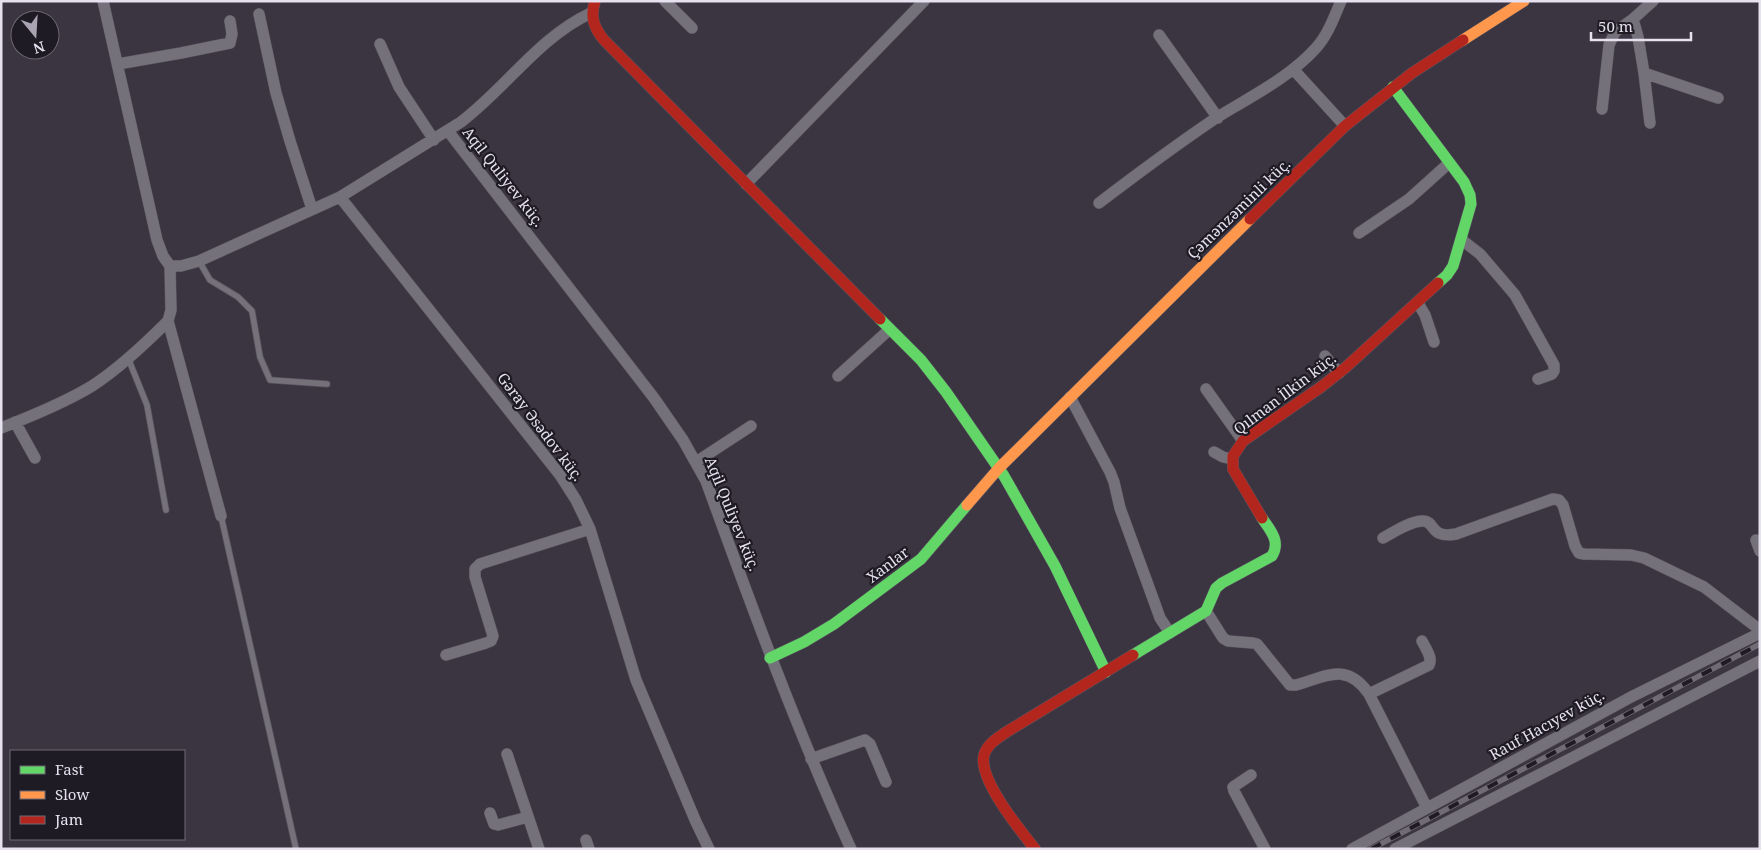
<svg xmlns="http://www.w3.org/2000/svg" width="1761" height="850" font-family="'Noto Serif',serif">
<rect width="100%" height="100%" fill="#3a3541"/>
<g fill="none" stroke-linecap="round" stroke-linejoin="round">
<!-- lane casing -->
<g stroke="#59545f" stroke-width="7">
<path id="lane" d="M 199,261 L 210,280 L 238,297 L 252,311 L 260,357 L 270,380 L 327,384
M 128,358 L 147,405 L 166,510
M 221,516 L 296,849"/>
</g>
<!-- street casing -->
<g stroke="#59545f" stroke-width="12">
<path id="street" d="M 103,1 L 157,240 L 163,256 L 170,266 L 171,310 L 168,321 L 221,516
M 665,1 L 692,28
M 259,14 L 276,93 L 290,141 L 312,209
M 1633,19 L 1638,37 L 1644,73 L 1718,98
M 1159,35 L 1218,118
M 380,44 L 399,87 L 434,140
M 118,64 L 181,53 L 230,43 L 232,34 L 230,21
M 1293,69 L 1345,126
M 1644,73 L 1650,123
M 1602,109 L 1609,45 L 1615,32 L 1633,19 L 1653,1
M 448,131 L 654,398 L 683,440 L 706,481 C 751,605 796,728 851,849
M 746,184 L 924,1
M 340,197 L 560,475 L 576,500 L 590,529 L 636,680 L 696,822 L 709,849
M 1099,203 C 1137,174 1176,145 1216,118 C 1250,97 1289,78 1316,48 C 1328,35 1334,17 1341,1
M 1359,233 L 1409,199 L 1449,163
M 1462,240 L 1480,254 L 1515,295 L 1554,365 L 1554,371 L 1552,374 L 1538,379
M 170,266 L 181,266 L 199,261 L 340,197 L 461,122 C 506,88 539,37 591,13
M 1418,303 L 1425,315 L 1434,342
M 1325,356 L 1339,373
M 838,376 L 890,329
M 1206,389 L 1243,441
M 1070,397 L 1110,472 L 1114,482 L 1120,508 L 1155,604 L 1160,618 L 1170,633
M 15,422 L 35,458
M 1,428 C 32,416 64,403 92,386 C 120,368 145,344 168,321
M 1214,452 L 1223,457 L 1232,459
M 696,462 L 751,426
M 1383,538 C 1394,532 1410,521 1423,521 C 1436,521 1429,539 1456,534 L 1553,499 L 1559,500 L 1563,505 L 1575,546 L 1579,553 L 1584,554 L 1631,555 L 1644,558 L 1704,587 L 1760,630
M 1756,540 L 1760,551
M 1206,611 L 1223,638 L 1228,641 L 1253,643 L 1257,644 L 1290,685 L 1296,685 C 1327,676 1347,662 1369,694 L 1427,808
M 446,655 L 486,643 L 491,641 L 493,636 L 475,577 L 475,569 L 480,564 L 590,529
M 1369,694 L 1429,665 C 1433,658 1426,649 1422,641
M 507,754 L 539,849
M 811,759 L 865,740 L 870,744 L 886,782
M 1251,775 L 1233,787 L 1234,791 L 1265,849
M 490,813 L 494,824 L 498,825 L 528,817
M 586,840 L 589,849
M 1352,849 L 1631,697 L 1760,633
M 1395,849 L 1760,661"/>
</g>
<!-- fast casing -->
<g stroke="#59545f" stroke-width="12">
<path id="fast" d="M 1393,87 L 1464,182 L 1470,195 L 1471,204 L 1453,266 L 1447,275 L 1438,283
M 880,319 L 921,360 L 946,392 L 1004,476 L 1055,566 L 1106,672
M 1133,655 L 1206,611 L 1216,588 L 1222,583 L 1272,556 C 1281,541 1270,530 1262,518
M 770,658 L 804,642 L 834,624 L 921,559 L 967,505"/>
</g>
<!-- slow casing -->
<g stroke="#59545f" stroke-width="12">
<path id="slow" d="M 1463,40 L 1524,1
M 967,505 L 999,468 L 1250,219"/>
</g>
<!-- jam casing -->
<g stroke="#59545f" stroke-width="12">
<path id="jam" d="M 595,1 C 590,17 594,28 604,40 L 880,319
M 1250,219 L 1345,126 L 1412,73 L 1463,40
M 1262,518 L 1233,469 L 1233,456 L 1243,441 L 1321,387 L 1345,368 L 1438,283
M 1035,849 C 1020,830 978,779 984,755 C 987,744 999,737 1008,731 L 1133,655"/>
</g>
<!-- lane -->
<use href="#lane" stroke="#75717b" stroke-width="5.5"/>
<!-- street -->
<use href="#street" stroke="#75717b" stroke-width="11"/>
<!-- fast -->
<use href="#fast" stroke="#63d668" stroke-width="11"/>
<!-- slow -->
<use href="#slow" stroke="#ff974d" stroke-width="11"/>
<!-- jam -->
<use href="#jam" stroke="#b3261e" stroke-width="11"/>
<!-- rail casing -->
<g stroke="#706b74" stroke-width="5.5">
<path id="rail" d="M 1371,849 L 1760,644"/>
</g>
<!-- rail -->
<use href="#rail" stroke="#1e1b24" stroke-width="4" stroke-dasharray="11" stroke-linecap="butt"/>
</g>
<g text-anchor="middle" stroke-width="4.5" stroke-linejoin="round" paint-order="stroke">
<!-- street labels -->
<g font-size="15" fill="#e6e0ef" stroke="#1e1b24">
<text transform="translate(503 177) rotate(52)" y="5">Aqil Quliyev küç.</text>
<text transform="translate(1239 209) rotate(-44)" y="5">Çəmənzəminli küç.</text>
<text transform="translate(1285 394) rotate(-37)" y="5">Qılman İlkin küç.</text>
<text transform="translate(540 427) rotate(53)" y="5">Gəray Əsədov küç.</text>
<text transform="translate(732 514) rotate(68)" y="5">Aqil Quliyev küç.</text>
<text transform="translate(888 565) rotate(-37)" y="5">Xanlar</text>
<text transform="translate(1547 725) rotate(-29)" y="5">Rauf Hacıyev küç.</text>
</g>
</g>
<!-- border -->
<rect width="1761" height="850" fill="none" stroke="#e6e0ef" stroke-width="5"/>
<!-- legend -->
<rect x="10" y="750" width="175" height="90" fill="#1e1b24" stroke="#6e6a75"/>
<rect x="20" y="766" width="25" height="8" fill="#63d668" stroke="#6e6a75"/>
<text x="55" y="775" font-size="15" fill="#e6e0ef">Fast</text>
<rect x="20" y="791" width="25" height="8" fill="#ff974d" stroke="#6e6a75"/>
<text x="55" y="800" font-size="15" fill="#e6e0ef">Slow</text>
<rect x="20" y="816" width="25" height="8" fill="#b3261e" stroke="#6e6a75"/>
<text x="55" y="825" font-size="15" fill="#e6e0ef">Jam</text>
<!-- north arrow -->
<g transform="translate(35 35) rotate(162)"><circle r="24" fill="#1e1b24" stroke="#6e6a75"/>
<path d="M0-4L9 19L0 12L-9 19Z" fill="#aaa4b2"/>
<text y="-8" font-size="14" font-weight="bold" text-anchor="middle" fill="#e6e0ef">N</text>
</g>
<!-- scale -->
<path d="M1591 32v8h100v-8" fill="none" stroke="#e6e0ef" stroke-width="2.5"/>
<text x="1598" y="32" font-size="15" fill="#e6e0ef" stroke="#1e1b24" stroke-width="4" paint-order="stroke">50 m</text>
</svg>
